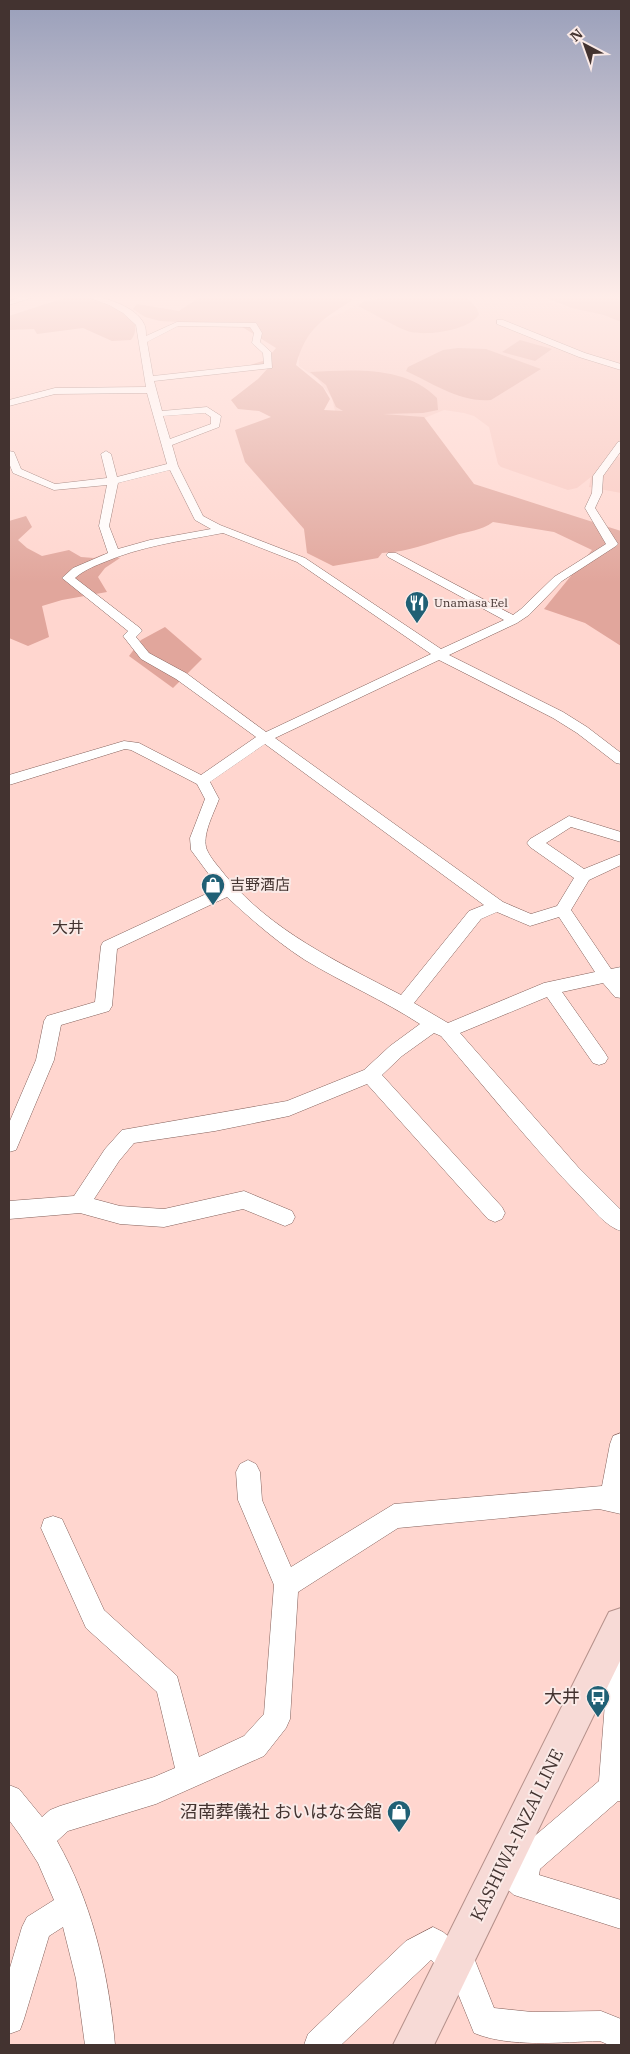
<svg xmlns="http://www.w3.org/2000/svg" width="630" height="2054" font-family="'IBM Plex Serif','Noto Sans JP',serif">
<rect width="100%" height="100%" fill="#ffd6cf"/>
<!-- built -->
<path fill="#f9c8c0" d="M 369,296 L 531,296 L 558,305 L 580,307 L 621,316 L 621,449 L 616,456 L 621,458 L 621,493 L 589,487 L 591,477 L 577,488 L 568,490 L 501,467 L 498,464 L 489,427 L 474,416 L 464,413 L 444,410 L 422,419 L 336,415 L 332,398 L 317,378 L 299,366 L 298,343 L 311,325 L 344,312 Z"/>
<!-- green -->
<path fill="#e1a69c" d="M 201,296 L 345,296 L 353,300 C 322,319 306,329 296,365 L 323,387 L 330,399 L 324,410 L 343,411 L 336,407 L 326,385 L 310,372 C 352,370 405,365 437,398 L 438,410 L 423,413 L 383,414 L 424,417 L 474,484 L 621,531 L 621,646 L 585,623 L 544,609 L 592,550 L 554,532 L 493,522 C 481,531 468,531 453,536 C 428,543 409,552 382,553 L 378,558 L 333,566 L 307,553 L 304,529 L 245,462 L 235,430 L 271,417 L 259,411 L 238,409 L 231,400 L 258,379 L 269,367 L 250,365 L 266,360 L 276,348 L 239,325 L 160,321 L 145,317 L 133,309 L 137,304 L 179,311 Z
M 394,296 L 462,296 C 471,301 476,305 479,314 C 471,330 428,336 411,332 C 396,328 373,313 358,306 L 364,301 Z
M 541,296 L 613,296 L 621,300 L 621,322 L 604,315 L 572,308 Z
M 67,297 C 90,296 109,300 130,309 C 134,319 139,330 131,340 L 112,341 L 83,328 L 37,334 L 34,329 L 9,330 L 9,316 Z
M 520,340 L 552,349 L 535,361 L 502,352 Z
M 458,348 L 486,349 L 541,369 L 491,400 C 461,403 432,383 406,371 L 408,367 L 443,350 Z
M 26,516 L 32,527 L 18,540 L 27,548 L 42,556 L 69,550 L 81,557 L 94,558 L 104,554 L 120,558 L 105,568 L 98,577 L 107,592 L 62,600 L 42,606 L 49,637 L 28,646 L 9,638 L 9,521 Z
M 165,627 L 202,659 L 173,688 L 129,656 L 141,640 Z"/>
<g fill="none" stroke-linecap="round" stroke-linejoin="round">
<!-- minor casing -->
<g stroke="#84615b" stroke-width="1">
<path id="minor" d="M 25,296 L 37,296 L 9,305 L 9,301 Z
M 85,296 C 102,295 137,307 144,324 C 146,327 146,333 146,336 L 177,322 L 256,323 L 262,333 L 260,342 L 271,352 L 272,368 L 154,381 L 162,411 L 207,407 L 221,416 L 219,427 L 172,445 L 178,466 L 203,516 L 220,525 L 305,558 L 441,649 L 504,620 L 388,557 L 386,555 L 388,553 L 396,553 L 513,615 L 521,609 L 554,577 L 606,544 L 585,508 L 592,493 L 593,476 L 618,442 L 621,441 L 621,451 L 603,476 L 602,493 L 595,508 L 618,544 L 616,546 L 562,581 L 529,615 L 517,623 L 449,655 L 563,712 L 587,727 L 621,753 L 621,764 L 616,763 L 577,733 L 553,718 L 439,660 L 275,738 L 503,902 L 531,914 L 557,906 L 574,878 L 530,847 L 527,843 L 530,839 L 569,816 L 621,832 L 621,842 L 571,827 L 546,843 L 584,869 L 621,854 L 621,865 L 589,880 L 571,910 L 611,969 L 621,967 L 621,998 L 615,997 L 603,983 L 562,992 L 605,1053 L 608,1058 L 605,1063 L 599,1065 L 593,1063 L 547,997 L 460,1033 L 578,1167 L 621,1210 L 621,1231 C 605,1226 593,1209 581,1197 C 532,1146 487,1090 441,1036 L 434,1033 L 402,1056 L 382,1075 L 502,1207 L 505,1213 L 502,1219 L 495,1222 L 488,1219 L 367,1084 L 289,1116 L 215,1131 L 134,1143 L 119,1161 L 94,1199 L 120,1206 L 164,1209 L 244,1191 L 292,1211 L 295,1217 L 292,1223 L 285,1226 L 243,1209 L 164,1227 L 120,1224 L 80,1213 L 9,1219 L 9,1201 L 74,1196 L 105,1149 L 122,1130 L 287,1101 L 364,1070 L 390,1046 L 420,1024 C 383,1000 343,983 305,960 C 277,942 252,920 227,897 L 117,949 L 112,1006 L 109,1011 L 61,1025 L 54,1060 L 16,1150 L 9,1152 L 9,1123 L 36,1060 L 44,1021 L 47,1016 L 95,1002 L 101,946 L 103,942 L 219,888 L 191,850 L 190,838 L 205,799 L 197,784 L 131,750 L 125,749 L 9,785 L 9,775 L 124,741 L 139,743 L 201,775 L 256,737 L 176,679 L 141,659 L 123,636 L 128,631 L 62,578 L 73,568 L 108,553 L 99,526 L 107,485 L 54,490 L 13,473 L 9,463 L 9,451 L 14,452 L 21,469 L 55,484 L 107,478 L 101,454 L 106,451 L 111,454 L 117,477 L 167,464 L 147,393 L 55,394 L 9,406 L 9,400 L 55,388 L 146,387 L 136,325 L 123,313 L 109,305 ZM 178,326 L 250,327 L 254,333 L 252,343 L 263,353 L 264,364 L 153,376 L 147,342 ZM 205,413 L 211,417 L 211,424 L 170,439 L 163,416 ZM 170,470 L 195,520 L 211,529 L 150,540 L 118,549 L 109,526 L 118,483 ZM 223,533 L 297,562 L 431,654 L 266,732 L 186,673 L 149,653 L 136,637 L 142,631 L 140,628 L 75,578 C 83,571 92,567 102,563 C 141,546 181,541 223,533 ZM 265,744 L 484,905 L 469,911 L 401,995 C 338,962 271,931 225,875 C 219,867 211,859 207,850 C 201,836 214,813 219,799 L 210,782 ZM 497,912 L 530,926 L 559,917 L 595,972 L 544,983 L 448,1023 L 414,1003 L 481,919 Z
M 497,320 L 503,320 L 585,353 L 621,364 L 621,370 L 579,357 L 497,324 Z
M 621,1433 L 621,1514 L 599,1509 L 398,1528 L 298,1592 L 290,1719 L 286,1728 L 264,1756 L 156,1804 L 68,1831 L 57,1841 C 92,1902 109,1975 115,2045 L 85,2045 L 76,1979 L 63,1927 L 49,1936 L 24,2019 L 20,2030 L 9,2034 L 9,1971 L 22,1927 L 27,1917 L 54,1900 L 38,1863 L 20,1835 L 9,1820 L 9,1785 L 19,1789 L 42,1817 L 50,1810 L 60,1806 L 154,1777 L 175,1768 L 157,1692 L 86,1628 L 41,1528 L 44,1519 L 53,1516 L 62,1519 L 104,1610 L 177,1676 L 199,1757 L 244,1736 L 264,1714 L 274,1585 L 238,1500 L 236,1472 L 240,1464 L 248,1460 L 256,1464 L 260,1472 L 262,1500 L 291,1567 L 394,1504 L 602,1486 L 610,1444 L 613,1436 Z
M 603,1649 L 621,1654 L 621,1801 L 618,1801 L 540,1869 L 539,1875 L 621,1900 L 621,1929 L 514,1895 L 506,1888 L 502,1878 L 506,1868 L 511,1866 L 516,1852 L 599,1781 L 606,1690 L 590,1662 L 594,1653 Z
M 433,1927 L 443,1932 L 474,1958 L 494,2008 L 532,2012 L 601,2011 L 621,2019 L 621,2045 L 609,2045 L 600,2041 C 562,2042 510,2048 474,2033 L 452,1979 L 431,1960 L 341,2045 L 304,2045 L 308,2034 L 406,1941 Z"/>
</g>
<!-- major casing -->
<g stroke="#b4908a" stroke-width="2">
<path id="major" d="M 621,1608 L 621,1659 L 434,2045 L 393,2045 L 609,1612 Z"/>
</g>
<!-- minor -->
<use href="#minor" fill="#fff" fill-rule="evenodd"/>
<!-- major -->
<use href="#major" fill="#f7dad6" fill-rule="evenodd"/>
</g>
<!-- sky -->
<linearGradient id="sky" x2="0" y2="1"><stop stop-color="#999fba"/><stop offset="0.51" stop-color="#ffede9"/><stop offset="1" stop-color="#ffede9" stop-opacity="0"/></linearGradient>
<rect width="630" height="583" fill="url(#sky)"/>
<!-- icons -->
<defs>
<g id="restaurant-pin" transform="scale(1.25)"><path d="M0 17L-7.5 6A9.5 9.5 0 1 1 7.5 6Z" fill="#206075" stroke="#faeae7"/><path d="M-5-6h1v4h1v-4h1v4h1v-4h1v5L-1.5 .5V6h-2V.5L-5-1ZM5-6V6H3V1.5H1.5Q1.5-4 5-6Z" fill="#fff"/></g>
<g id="shop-pin" transform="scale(1.25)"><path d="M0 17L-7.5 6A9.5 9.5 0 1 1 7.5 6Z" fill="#206075" stroke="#faeae7"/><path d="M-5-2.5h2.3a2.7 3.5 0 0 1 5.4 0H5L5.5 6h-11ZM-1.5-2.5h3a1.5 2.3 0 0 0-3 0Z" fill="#fff"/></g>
<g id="bus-pin" transform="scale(1.25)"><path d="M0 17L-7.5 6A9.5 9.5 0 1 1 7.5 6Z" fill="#206075" stroke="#faeae7"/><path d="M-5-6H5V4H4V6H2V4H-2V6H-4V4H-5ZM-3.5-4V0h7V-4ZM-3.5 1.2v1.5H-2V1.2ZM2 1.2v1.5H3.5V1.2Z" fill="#fff"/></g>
</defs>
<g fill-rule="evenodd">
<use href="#restaurant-pin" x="417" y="603"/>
<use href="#shop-pin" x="213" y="885"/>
<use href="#bus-pin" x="598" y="1697"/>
<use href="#shop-pin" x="399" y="1812"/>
</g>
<g text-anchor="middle" stroke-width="4" stroke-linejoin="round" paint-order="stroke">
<!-- far-poi labels -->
<g font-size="12" fill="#433330" stroke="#faeae7" text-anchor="start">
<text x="434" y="607">Unamasa Eel</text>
</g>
<!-- poi labels -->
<g font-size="15" fill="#433330" stroke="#faeae7" text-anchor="start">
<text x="230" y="890">吉野酒店</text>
</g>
<!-- neighbourhood labels -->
<g font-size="16" fill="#433330" stroke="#faeae7">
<text x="68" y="933">大井</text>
</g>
<!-- near-poi labels -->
<g font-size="18" fill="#433330" stroke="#faeae7" text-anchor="end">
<text x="580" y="1703">大井</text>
<text x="382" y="1818">沼南葬儀社 おいはな会館</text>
</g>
<!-- near-street labels -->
<g font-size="18" fill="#433330" stroke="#faeae7">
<text transform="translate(517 1835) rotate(-64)" y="6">KASHIWA-INZAI LINE</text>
</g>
</g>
<!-- border -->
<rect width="630" height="2054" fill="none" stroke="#433330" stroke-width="20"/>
<!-- north arrow -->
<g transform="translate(585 45) rotate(319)" stroke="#faeae7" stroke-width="4" paint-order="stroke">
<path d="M0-4L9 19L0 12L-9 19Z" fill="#433330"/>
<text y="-8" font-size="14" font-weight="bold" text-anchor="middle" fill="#433330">N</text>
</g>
</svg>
